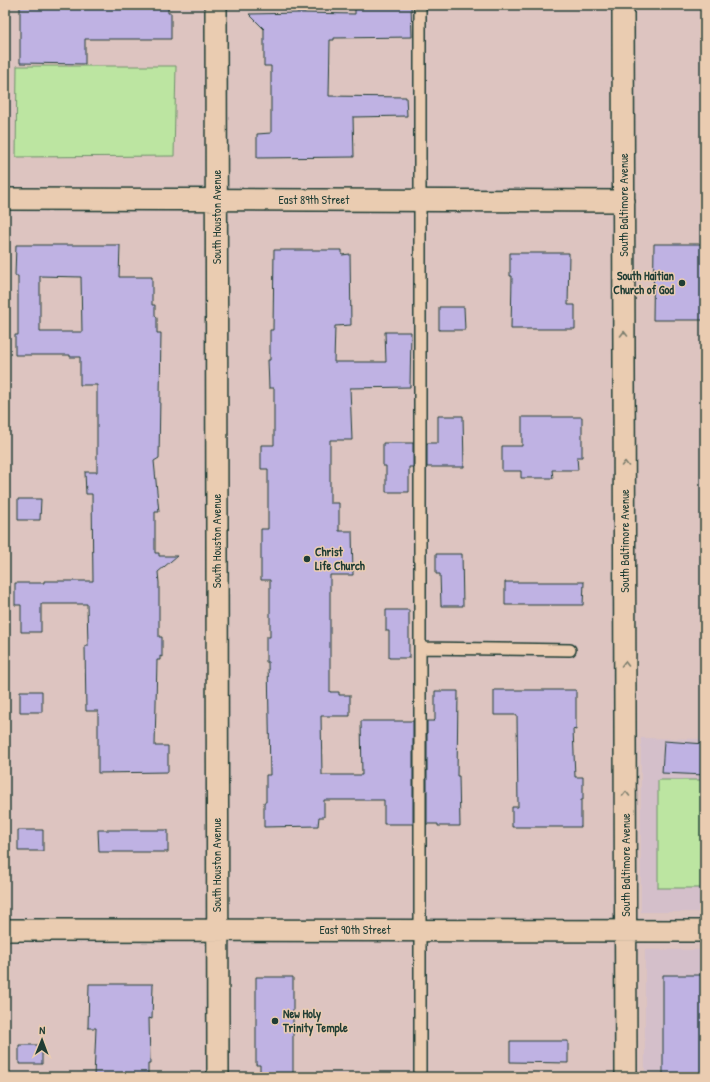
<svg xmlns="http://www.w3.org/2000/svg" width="710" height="1082" font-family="'Patrick Hand',sans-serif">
<rect width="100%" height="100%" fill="#ddc4c0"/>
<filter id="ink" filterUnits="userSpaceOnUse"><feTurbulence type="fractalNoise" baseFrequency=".025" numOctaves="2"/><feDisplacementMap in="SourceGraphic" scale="8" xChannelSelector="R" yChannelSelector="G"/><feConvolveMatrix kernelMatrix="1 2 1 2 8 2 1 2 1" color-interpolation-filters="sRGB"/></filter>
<g filter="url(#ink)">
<!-- built -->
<path fill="#d4bfca" d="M 641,738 L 705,739 L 705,912 L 641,912 Z
M 645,950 L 705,950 L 705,1077 L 645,1077 Z"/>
<!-- green -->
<path fill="#bce5a1" stroke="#6e916a" d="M 17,66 L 176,66 L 174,156 L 16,157 Z
M 658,780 L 705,780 L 705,888 L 658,888 Z"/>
<!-- building -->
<path fill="#bfb2e3" stroke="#1f3d34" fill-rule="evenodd" d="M 20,5 L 168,5 L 168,13 L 171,13 L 171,39 L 85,39 L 85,64 L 20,63 Z
M 355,5 L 411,5 L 412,37 L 334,38 L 334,40 L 330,40 L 329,96 L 406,97 L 407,116 L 353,117 L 354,157 L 257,158 L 257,134 L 271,133 L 271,66 L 264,66 L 264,29 L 249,14 L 301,13 L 355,14 Z
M 654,244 L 705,244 L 705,320 L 653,320 Z
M 16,245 L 120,245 L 119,277 L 152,277 L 152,305 L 155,305 L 155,315 L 157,318 L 157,333 L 161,333 L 159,458 L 154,461 L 159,512 L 155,512 L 155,553 L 159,553 L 159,556 L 177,556 L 158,572 L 159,583 L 159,637 L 162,637 L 162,657 L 160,656 L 160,660 L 157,660 L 155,746 L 168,746 L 168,772 L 98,773 L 98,711 L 86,711 L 85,646 L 88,646 L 87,604 L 41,604 L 41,632 L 21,632 L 21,605 L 15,605 L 15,583 L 44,583 L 44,581 L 93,581 L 92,494 L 86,494 L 85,472 L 97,472 L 97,385 L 80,385 L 80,357 L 70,357 L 70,355 L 15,355 L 15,335 L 18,335 L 18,276 L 15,276 ZM 40,276 L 81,277 L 82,332 L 40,332 Z
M 274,250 L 342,250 L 342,255 L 350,254 L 351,325 L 335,326 L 334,362 L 386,362 L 385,332 L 411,332 L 410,387 L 350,388 L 352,440 L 330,440 L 330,503 L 339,503 L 339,531 L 352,531 L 353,575 L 330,575 L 330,692 L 339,692 L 339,695 L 350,695 L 350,716 L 321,716 L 322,775 L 362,775 L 361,721 L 413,721 L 413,824 L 384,824 L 384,800 L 324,800 L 324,817 L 319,817 L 318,826 L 264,827 L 264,802 L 266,802 L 266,775 L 270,775 L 268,662 L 266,662 L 266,637 L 270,637 L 270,580 L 261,580 L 261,529 L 268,529 L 268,469 L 261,469 L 261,445 L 274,445 L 274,388 L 269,388 L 268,360 L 270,360 L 270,330 L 273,330 Z
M 510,253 L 569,253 L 568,305 L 575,305 L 575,329 L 511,329 L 512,276 L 510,276 Z
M 439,307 L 464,307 L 465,330 L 439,330 Z
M 438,416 L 463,416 L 464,467 L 427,467 L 427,443 L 438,443 Z
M 522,417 L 582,417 L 582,457 L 577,457 L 578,470 L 552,470 L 553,478 L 521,478 L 521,471 L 502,471 L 502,446 L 522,446 Z
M 383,443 L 413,443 L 413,467 L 409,467 L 409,492 L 386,492 L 386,466 L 383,466 Z
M 18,499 L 41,499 L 40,520 L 18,520 Z
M 436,554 L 462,554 L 463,606 L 441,606 L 440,574 L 436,574 Z
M 505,582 L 584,582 L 583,605 L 505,605 Z
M 386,610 L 409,610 L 409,658 L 389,658 L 389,631 L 386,631 Z
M 494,690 L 576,690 L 576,730 L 573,729 L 575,777 L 583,777 L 583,800 L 581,800 L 581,827 L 512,827 L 512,807 L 518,807 L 517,715 L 494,715 Z
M 20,691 L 42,691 L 42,712 L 20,712 Z
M 435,691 L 458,691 L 457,776 L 459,776 L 460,826 L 438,826 L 438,824 L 427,824 L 427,721 L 434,721 L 435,720 Z
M 664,741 L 705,744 L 705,775 L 662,773 Z
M 18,830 L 43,830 L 43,851 L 18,851 Z
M 98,830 L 168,830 L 168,852 L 99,852 Z
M 663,975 L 705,975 L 705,1077 L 663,1077 Z
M 256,977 L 293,977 L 293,1077 L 260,1077 L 260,1065 L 256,1065 Z
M 89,984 L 153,984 L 152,1019 L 149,1018 L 150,1064 L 148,1064 L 148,1077 L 94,1077 L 96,1028 L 88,1028 Z
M 510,1041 L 568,1041 L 568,1063 L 510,1062 Z
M 19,1045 L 42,1045 L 42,1064 L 19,1064 Z"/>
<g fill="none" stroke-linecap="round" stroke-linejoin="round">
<!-- lane casing -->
<g stroke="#1f3d34" stroke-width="14">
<path id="lane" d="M 420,5 L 420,1077
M 420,648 L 570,650"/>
</g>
<!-- street casing -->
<g stroke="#1f3d34" stroke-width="24">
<path id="street" d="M 216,5 L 218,1077
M 623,5 L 626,1077
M 5,199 L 624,201
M 5,930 L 705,931"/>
</g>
<!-- lane -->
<use href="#lane" stroke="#eaccb1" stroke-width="11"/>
<!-- street -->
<use href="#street" stroke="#eaccb1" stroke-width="21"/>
</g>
<!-- one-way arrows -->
<defs><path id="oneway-chevron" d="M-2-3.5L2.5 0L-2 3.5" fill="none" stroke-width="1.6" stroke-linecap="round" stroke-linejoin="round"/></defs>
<g stroke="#7a7d6c">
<use href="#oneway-chevron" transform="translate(624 334) rotate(-90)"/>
<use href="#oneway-chevron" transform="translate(625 464) rotate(-90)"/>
<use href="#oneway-chevron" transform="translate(625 664) rotate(-90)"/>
<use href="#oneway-chevron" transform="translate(626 794) rotate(-90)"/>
</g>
</g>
<!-- markers -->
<g fill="#1f3d34" stroke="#eaccb1" stroke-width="1.5">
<circle cx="682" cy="283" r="4"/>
<circle cx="307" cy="559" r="4"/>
<circle cx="275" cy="1021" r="4"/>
</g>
<g text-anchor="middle" stroke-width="3" stroke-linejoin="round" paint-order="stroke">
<!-- street labels -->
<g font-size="12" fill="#1f3d34" stroke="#eaccb1">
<text x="314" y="204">East 89th Street</text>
<text transform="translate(624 205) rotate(-90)" y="4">South Baltimore Avenue</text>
<text transform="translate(217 217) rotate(-90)" y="4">South Houston Avenue</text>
<text transform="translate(217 541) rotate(-90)" y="4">South Houston Avenue</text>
<text transform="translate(625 541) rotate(-90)" y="4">South Baltimore Avenue</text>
<text transform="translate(217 865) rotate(-90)" y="4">South Houston Avenue</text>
<text transform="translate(626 865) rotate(-90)" y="4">South Baltimore Avenue</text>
<text x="355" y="934">East 90th Street</text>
</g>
<!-- poi labels -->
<g font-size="12" font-weight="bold" fill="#1f3d34" stroke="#eaccb1" text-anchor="start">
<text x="674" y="280" text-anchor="end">South Haitian<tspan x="674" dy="14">Church of God</tspan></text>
<text x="315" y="556">Christ<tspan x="315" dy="14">Life Church</tspan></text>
<text x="283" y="1018">New Holy<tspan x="283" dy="14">Trinity Temple</tspan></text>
</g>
</g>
<!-- margin -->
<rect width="710" height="1082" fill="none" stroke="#eaccb1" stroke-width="20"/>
<rect x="10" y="10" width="690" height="1062" fill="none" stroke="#1f3d34" stroke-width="1.5" filter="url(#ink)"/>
<!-- north arrow -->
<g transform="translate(42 1040) rotate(1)" stroke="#eaccb1" stroke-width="3" paint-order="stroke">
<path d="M0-3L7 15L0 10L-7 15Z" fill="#1f3d34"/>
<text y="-6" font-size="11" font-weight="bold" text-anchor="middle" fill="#1f3d34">N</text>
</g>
</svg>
